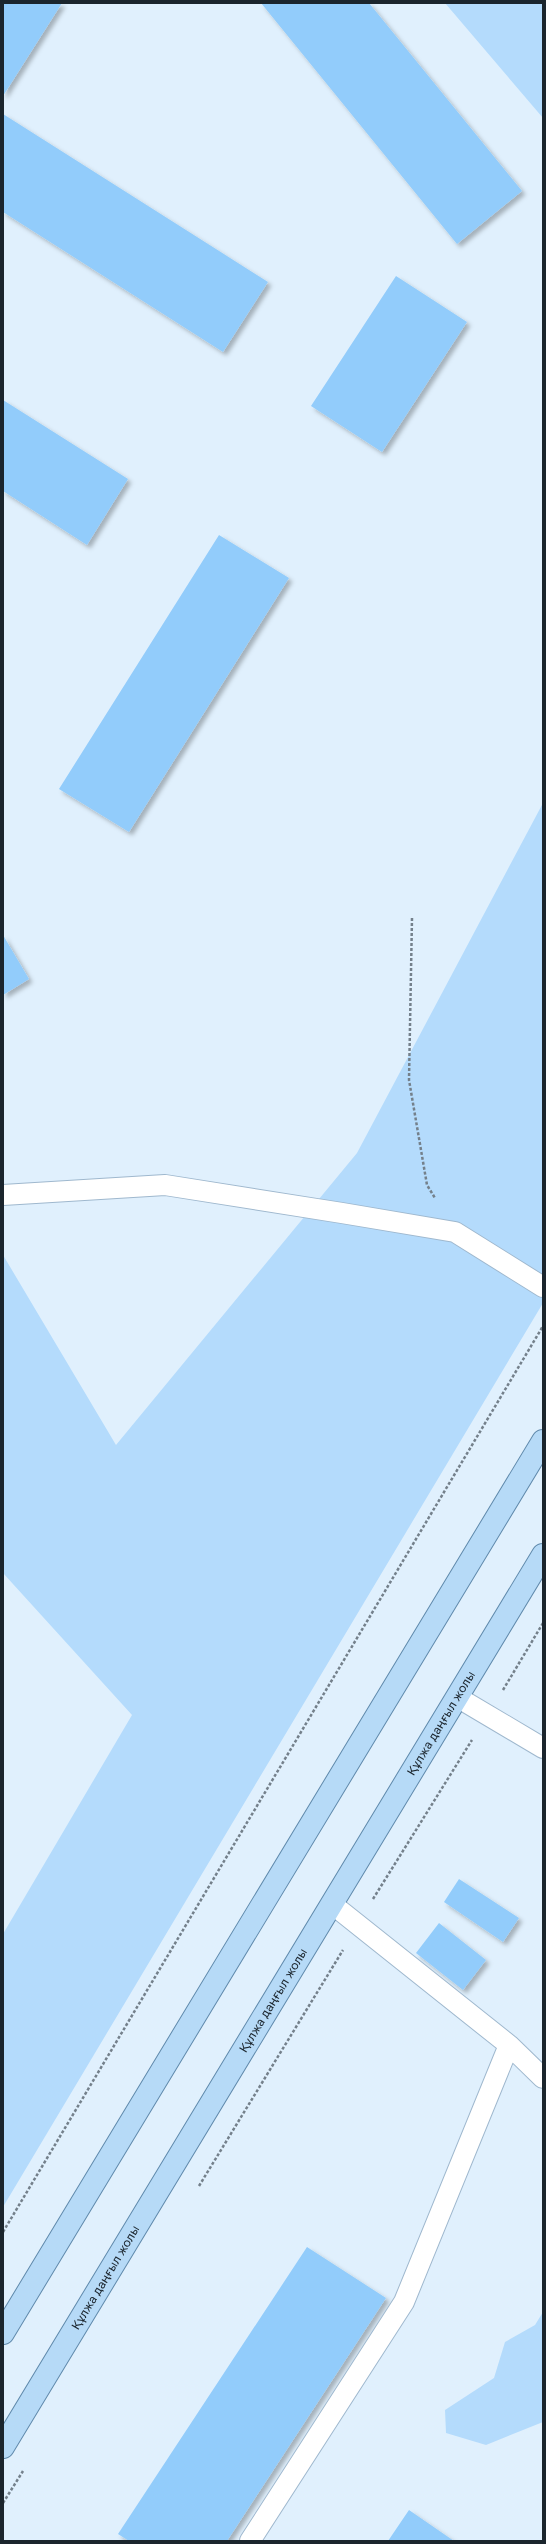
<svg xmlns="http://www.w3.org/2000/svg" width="546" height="2544" font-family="'Golos Text',sans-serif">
<defs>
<filter id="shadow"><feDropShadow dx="3.5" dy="3.5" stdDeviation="2" flood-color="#0004"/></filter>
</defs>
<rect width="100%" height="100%" fill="#e0f0fd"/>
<!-- green -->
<path fill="#b4dbfc" d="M 445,3 L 543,3 L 543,118 Z
M 543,803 L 543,1303 L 3,2207 L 3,1934 L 132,1715 L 3,1573 L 3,1255 L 116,1445 L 357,1153 Z
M 543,2312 L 543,2422 L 486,2445 L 446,2433 L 445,2410 L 494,2378 L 505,2342 L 535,2325 Z"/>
<!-- building -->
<path fill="#92ccfb" filter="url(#shadow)" d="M 3,3 L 62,3 L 3,96 Z
M 261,3 L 369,3 L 522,191 L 457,244 Z
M 3,114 L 268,282 L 223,352 L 3,212 Z
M 396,276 L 467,322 L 382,452 L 311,406 Z
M 3,400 L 128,479 L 87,545 L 3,491 Z
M 219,535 L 289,578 L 129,832 L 59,789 Z
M 3,935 L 29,979 L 3,995 Z
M 459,1879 L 519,1918 L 503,1942 L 444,1902 Z
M 439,1923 L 486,1960 L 463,1990 L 416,1953 Z
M 307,2247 L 386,2298 L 227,2541 L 129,2541 L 118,2534 Z
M 409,2510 L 454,2541 L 388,2541 Z"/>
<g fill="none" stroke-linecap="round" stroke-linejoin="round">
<!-- service casing -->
<g stroke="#9fb8ce" stroke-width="22">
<path id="service" d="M 3,1195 L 165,1185 L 342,1213 L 455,1232 L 543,1287
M 457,1697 L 543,1748
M 509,2045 L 543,2078
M 250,2541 L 404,2302 L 509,2045 L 332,1904"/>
</g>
<!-- primary casing -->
<g stroke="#608aac" stroke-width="24">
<g id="primary">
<path d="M 3,2333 L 543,1441"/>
<path id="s1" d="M 3,2447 L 543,1555"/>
</g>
</g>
<!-- path -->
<path stroke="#74808b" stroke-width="2.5" stroke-dasharray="3 2" stroke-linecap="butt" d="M 412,918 L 409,1080 L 427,1185 L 435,1198
M 503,1690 L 543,1623
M 373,1899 L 472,1740
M 199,2186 L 343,1950
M 3,2232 L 543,1326
M 3,2503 L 23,2471"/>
<!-- service -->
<use href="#service" stroke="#fff" stroke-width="20"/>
<!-- primary -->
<use href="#primary" stroke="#b6daf7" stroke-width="22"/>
</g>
<g text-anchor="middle" stroke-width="4" stroke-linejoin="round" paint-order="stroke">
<!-- street labels -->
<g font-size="12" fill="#1b252d" stroke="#e0f0fd">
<text dy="4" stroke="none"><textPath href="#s1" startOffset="846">Құлжа даңғыл жолы</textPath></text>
<text dy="4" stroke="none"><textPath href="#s1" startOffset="522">Құлжа даңғыл жолы</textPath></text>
<text dy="4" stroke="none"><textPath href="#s1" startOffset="198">Құлжа даңғыл жолы</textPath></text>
</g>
</g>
<!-- border -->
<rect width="546" height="2544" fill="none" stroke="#1b252d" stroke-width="8"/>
</svg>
